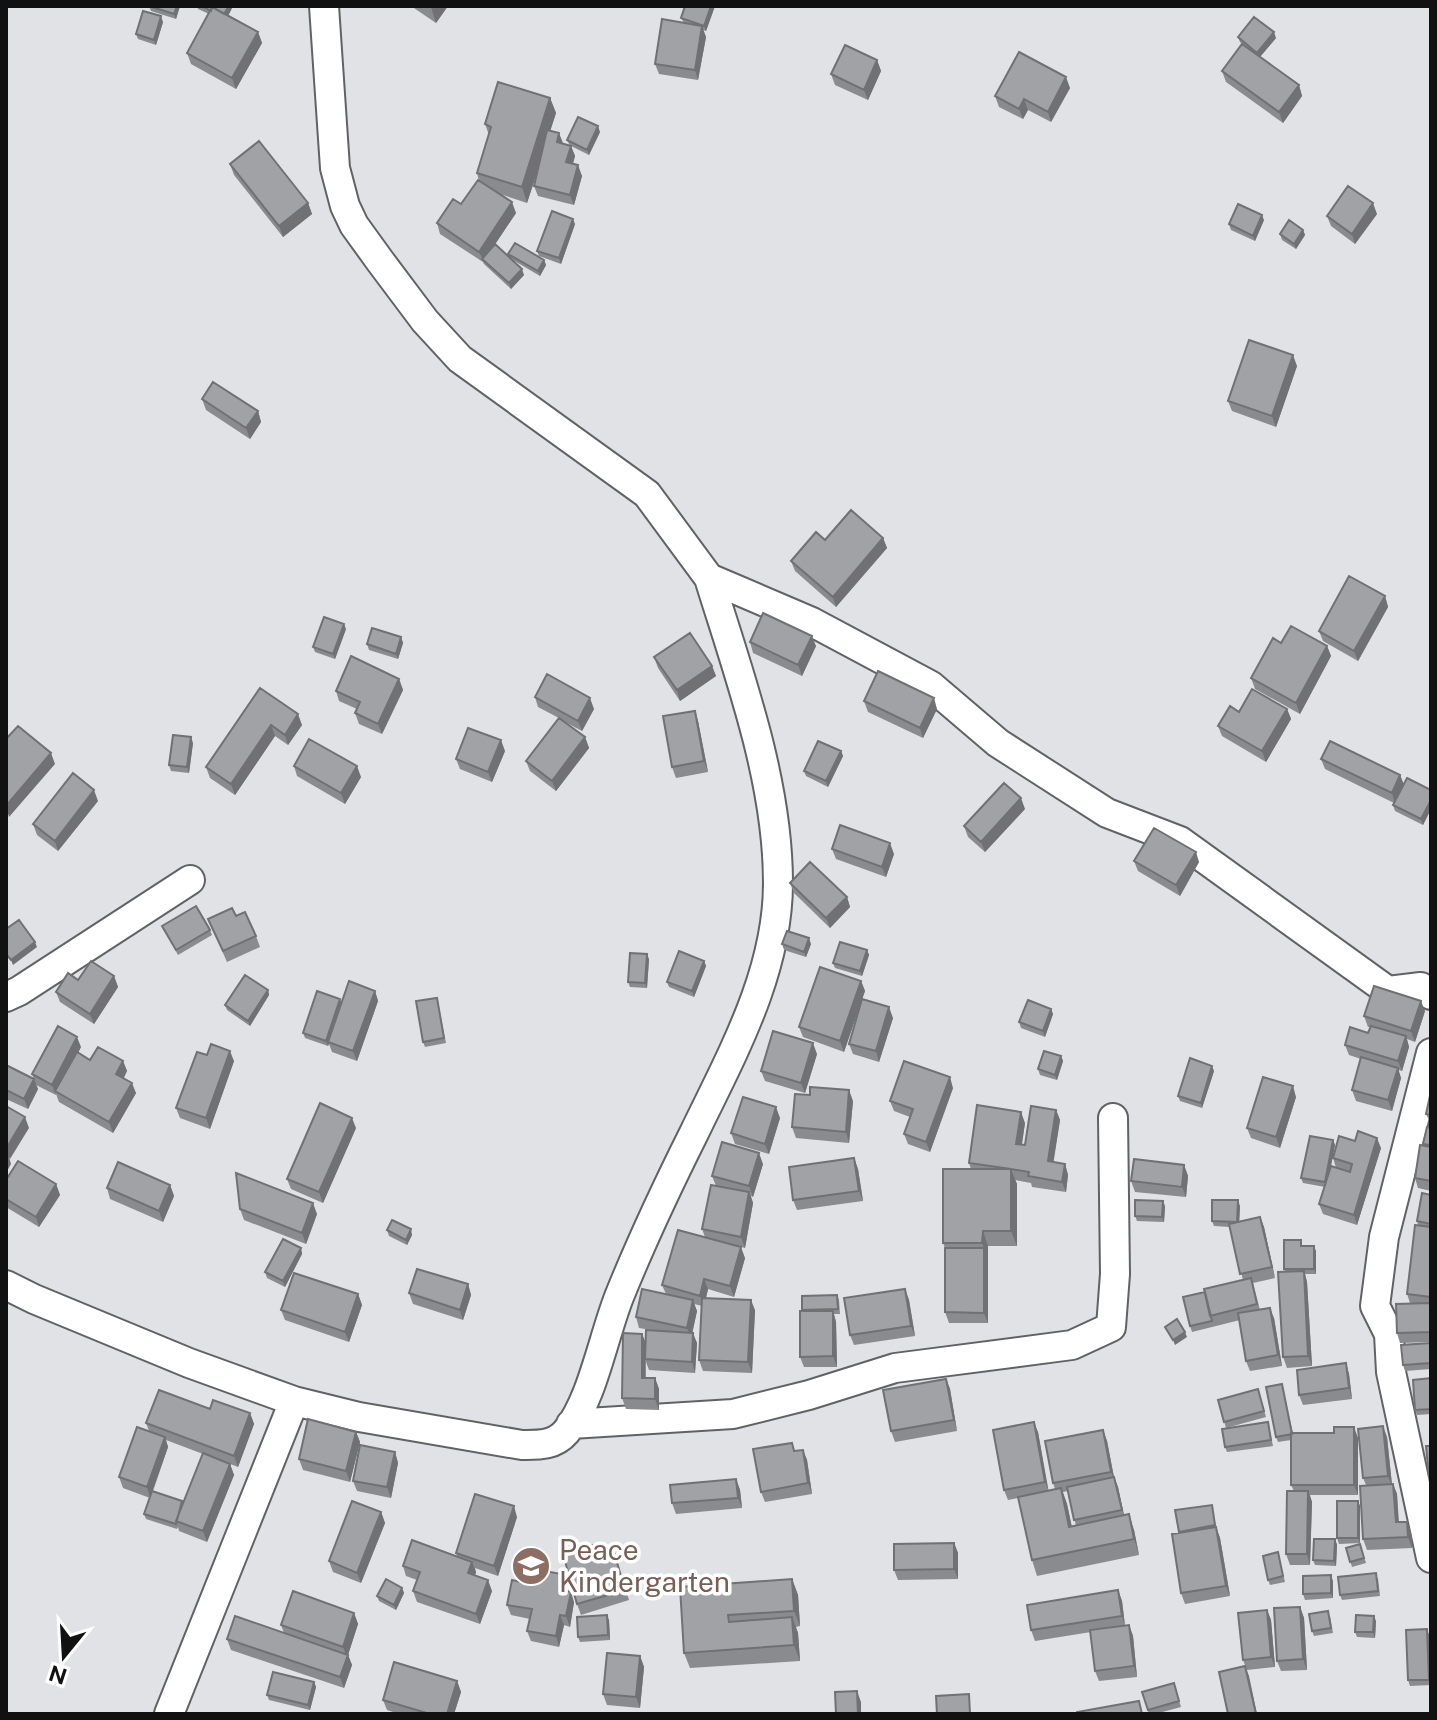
<svg xmlns="http://www.w3.org/2000/svg" width="1437" height="1720" font-family="'Public Sans',sans-serif">
<rect width="100%" height="100%" fill="#e1e2e5"/>
<g fill="none" stroke-linecap="round" stroke-linejoin="round">
<!-- minor casing -->
<g stroke="#616265" stroke-width="32">
<path id="minor" d="M 324,6 L 335,168 L 345,206 L 354,225 L 380,261 L 425,321 L 460,359 L 647,494 L 709,578 L 812,622 L 930,685 L 998,743 L 1107,813 L 1180,841 L 1388,991 L 1421,987 L 1431,995
M 6,997 L 19,991 L 190,880
M 1431,1053 L 1384,1237 L 1375,1306 L 1389,1334 L 1391,1372 L 1431,1558
M 6,1285 L 34,1299 L 189,1363 L 294,1401 L 359,1417 L 522,1445 C 538,1445 554,1446 566,1432 C 593,1400 604,1332 621,1292 C 643,1238 668,1185 694,1133 C 732,1054 778,973 778,883 C 778,780 739,675 709,578
M 571,1424 L 733,1414 L 809,1395 L 895,1368 L 1072,1345 L 1111,1327 L 1115,1274 L 1113,1118
M 169,1714 L 294,1401"/>
</g>
<!-- minor -->
<use href="#minor" stroke="#fff" stroke-width="28"/>
</g>
<!-- wall -->
<path fill="#8a8b8e" fill-rule="evenodd" d="M 149,6 L 180,6 L 176,19 L 151,11 Z
M 197,6 L 233,6 L 228,16 L 258,32 L 262,43 L 236,89 L 191,64 L 187,53 L 209,14 L 198,9 Z
M 411,6 L 448,6 L 436,23 Z
M 685,6 L 715,6 L 706,31 L 703,30 L 706,37 L 698,80 L 659,74 L 655,64 L 684,23 L 681,18 Z
M 163,22 L 156,45 L 138,39 L 136,34 Z
M 1238,37 L 1276,38 L 1260,57 L 1299,85 L 1302,96 L 1283,123 L 1226,82 L 1222,71 L 1242,44 L 1240,42 Z
M 877,60 L 881,71 L 868,100 L 835,85 L 831,74 Z
M 1070,88 L 1051,122 L 1028,110 L 1023,119 L 999,107 L 995,96 Z
M 550,98 L 556,113 L 550,131 L 563,144 L 570,146 L 567,140 L 600,132 L 589,155 L 571,146 L 575,156 L 573,164 L 582,176 L 574,205 L 538,196 L 534,186 L 537,173 L 527,203 L 500,194 L 516,213 L 495,244 L 510,258 L 508,254 L 544,260 L 546,265 L 540,276 L 511,259 L 524,275 L 511,289 L 484,264 L 483,262 L 440,234 L 437,223 L 461,204 L 479,181 L 477,173 L 489,135 L 485,124 Z
M 230,164 L 308,203 L 312,214 L 283,237 L 234,175 Z
M 1377,214 L 1355,244 L 1331,226 L 1327,216 Z
M 1264,220 L 1255,241 L 1231,230 L 1229,224 Z
M 575,224 L 561,264 L 539,256 L 537,251 Z
M 1303,230 L 1305,235 L 1296,249 L 1282,240 L 1280,234 Z
M 1297,366 L 1276,427 L 1232,411 L 1228,401 Z
M 202,399 L 258,411 L 261,422 L 250,439 L 206,410 Z
M 883,538 L 887,548 L 836,607 L 795,571 L 791,561 L 825,540 Z
M 1385,596 L 1388,607 L 1358,661 L 1323,641 L 1319,631 Z
M 346,629 L 335,659 L 315,652 L 313,647 Z
M 401,637 L 403,643 L 398,659 L 369,650 L 367,644 Z
M 750,642 L 816,646 L 802,676 L 753,653 Z
M 1281,643 L 1327,646 L 1331,656 L 1300,714 L 1255,689 L 1251,678 Z
M 654,657 L 712,666 L 716,676 L 680,701 L 658,668 Z
M 399,679 L 403,690 L 382,734 L 359,724 L 355,713 L 357,709 L 339,701 L 336,691 Z
M 260,688 L 302,725 L 288,745 L 275,736 L 235,795 L 210,778 L 206,767 Z
M 535,697 L 594,709 L 582,731 L 563,721 L 585,737 L 589,748 L 556,791 L 530,771 L 526,761 L 559,718 L 538,707 Z
M 864,701 L 937,709 L 923,738 L 868,712 Z
M 1287,709 L 1291,719 L 1266,762 L 1222,736 L 1218,726 Z
M 695,711 L 698,721 L 708,772 L 676,778 L 672,767 Z
M 193,743 L 189,773 L 171,771 L 169,765 Z
M 505,751 L 492,782 L 460,769 L 456,759 Z
M 841,751 L 843,756 L 828,787 L 806,776 L 804,771 Z
M 1321,759 L 1400,775 L 1404,785 L 1431,790 L 1431,809 L 1423,825 L 1395,811 L 1393,805 L 1394,803 L 1325,769 Z
M 294,766 L 361,777 L 345,804 L 297,776 Z
M 98,801 L 58,851 L 37,835 L 33,824 Z
M 1025,809 L 985,852 L 968,837 L 964,826 Z
M 832,849 L 894,854 L 886,877 L 836,859 Z
M 1134,861 L 1199,862 L 1180,896 L 1138,871 Z
M 790,883 L 847,897 L 850,907 L 830,928 L 794,893 Z
M 236,916 L 256,936 L 260,947 L 227,962 L 208,919 Z
M 162,926 L 210,930 L 212,935 L 178,955 Z
M 782,944 L 811,944 L 806,957 L 784,950 Z
M 867,950 L 869,955 L 862,976 L 835,968 L 833,963 Z
M 649,959 L 647,988 L 630,987 L 628,982 Z
M 704,961 L 706,966 L 694,997 L 669,987 L 667,982 Z
M 114,976 L 118,987 L 94,1024 L 60,1002 L 56,992 L 78,980 Z
M 861,981 L 865,991 L 862,999 L 893,1018 L 879,1062 L 853,1054 L 849,1044 L 862,999 L 844,1052 L 803,1037 L 799,1027 Z
M 268,990 L 269,995 L 250,1026 L 227,1010 L 225,1005 Z
M 375,991 L 378,1001 L 357,1061 L 332,1052 L 329,1044 L 328,1046 L 305,1038 L 303,1033 L 340,999 L 341,1003 Z
M 437,998 L 446,1043 L 425,1047 L 423,1042 Z
M 1051,1009 L 1053,1014 L 1045,1037 L 1021,1028 L 1019,1022 Z
M 1425,1011 L 1415,1042 L 1407,1039 L 1409,1047 L 1402,1071 L 1398,1070 L 1401,1078 L 1392,1111 L 1356,1101 L 1352,1090 L 1361,1059 L 1349,1055 L 1345,1045 L 1368,1033 L 1370,1027 L 1368,1027 L 1364,1016 Z
M 81,1047 L 78,1053 L 90,1060 L 123,1061 L 127,1071 L 124,1078 L 136,1093 L 113,1133 L 59,1102 L 56,1094 L 56,1095 L 36,1085 L 38,1089 L 28,1109 L 6,1099 L 6,1065 L 34,1079 L 32,1074 Z
M 817,1054 L 805,1093 L 765,1081 L 761,1071 Z
M 207,1055 L 234,1061 L 210,1129 L 180,1118 L 176,1108 Z
M 1061,1056 L 1063,1061 L 1057,1080 L 1040,1075 L 1038,1069 Z
M 1214,1071 L 1202,1108 L 1180,1101 L 1178,1096 Z
M 953,1088 L 930,1152 L 908,1144 L 904,1134 L 910,1117 L 894,1111 L 890,1101 Z
M 1431,1091 L 1431,1125 L 1426,1114 Z
M 1296,1097 L 1280,1148 L 1251,1138 L 1247,1128 Z
M 853,1101 L 849,1143 L 796,1138 L 792,1127 Z
M 1056,1110 L 1060,1120 L 1053,1162 L 1065,1164 L 1068,1175 L 1066,1192 L 1032,1187 L 1031,1183 L 1015,1180 L 1017,1184 L 1017,1246 L 988,1246 L 988,1323 L 949,1323 L 945,1312 L 945,1248 L 943,1243 L 971,1169 L 969,1163 L 1025,1123 L 1022,1145 L 1025,1145 Z
M 780,1118 L 769,1154 L 735,1144 L 731,1133 Z
M 356,1128 L 323,1203 L 291,1189 L 287,1179 Z
M 1431,1128 L 1431,1191 L 1418,1188 L 1415,1178 L 1424,1146 L 1423,1144 Z
M 1333,1140 L 1335,1145 L 1330,1170 L 1336,1168 L 1333,1158 L 1381,1148 L 1357,1225 L 1323,1214 L 1319,1204 L 1325,1187 L 1303,1183 L 1301,1178 Z
M 854,1158 L 858,1169 L 863,1201 L 797,1210 L 793,1200 Z
M 763,1164 L 753,1197 L 751,1196 L 753,1203 L 745,1248 L 734,1245 L 745,1258 L 734,1297 L 708,1289 L 706,1298 L 755,1310 L 752,1373 L 703,1371 L 699,1360 L 702,1306 L 694,1304 L 697,1311 L 692,1333 L 697,1343 L 695,1373 L 649,1370 L 646,1362 L 646,1378 L 655,1378 L 659,1389 L 659,1410 L 626,1409 L 622,1398 L 642,1334 L 646,1343 L 651,1330 L 639,1328 L 636,1317 L 666,1294 L 662,1285 L 705,1237 L 702,1229 L 716,1186 L 712,1176 Z
M 1184,1165 L 1188,1176 L 1186,1197 L 1135,1192 L 1131,1181 Z
M 6,1180 L 56,1184 L 60,1195 L 39,1227 L 6,1207 Z
M 170,1185 L 174,1196 L 163,1222 L 110,1199 L 107,1188 Z
M 1431,1195 L 1431,1342 L 1400,1343 L 1397,1333 L 1410,1303 L 1407,1294 L 1418,1225 L 1417,1221 Z
M 1165,1206 L 1164,1222 L 1137,1221 L 1135,1216 Z
M 1240,1206 L 1239,1221 L 1260,1217 L 1264,1227 L 1275,1278 L 1253,1283 L 1260,1310 L 1274,1318 L 1282,1366 L 1250,1371 L 1246,1361 L 1240,1320 L 1192,1332 L 1190,1326 L 1205,1292 L 1243,1280 L 1230,1227 L 1214,1226 L 1212,1221 Z
M 240,1209 L 317,1214 L 306,1244 L 244,1220 Z
M 387,1230 L 412,1235 L 407,1245 L 389,1236 Z
M 301,1248 L 302,1254 L 285,1287 L 267,1278 L 265,1272 Z
M 1316,1251 L 1316,1274 L 1305,1274 L 1307,1282 L 1312,1366 L 1287,1368 L 1283,1357 L 1285,1272 L 1284,1269 Z
M 468,1284 L 471,1295 L 463,1320 L 413,1304 L 409,1293 Z
M 905,1289 L 909,1300 L 915,1336 L 854,1345 L 850,1335 Z
M 358,1294 L 362,1305 L 349,1342 L 285,1320 L 281,1310 Z
M 837,1295 L 839,1300 L 840,1314 L 834,1314 L 836,1322 L 837,1367 L 804,1367 L 800,1357 L 802,1310 Z
M 1431,1343 L 1431,1369 L 1405,1371 L 1403,1365 Z
M 1346,1363 L 1349,1374 L 1352,1399 L 1303,1405 L 1299,1395 Z
M 1431,1378 L 1431,1414 L 1417,1415 L 1415,1410 Z
M 946,1379 L 950,1389 L 957,1431 L 895,1442 L 891,1431 Z
M 1282,1384 L 1293,1433 L 1358,1438 L 1358,1495 L 1310,1495 L 1312,1502 L 1310,1565 L 1290,1565 L 1286,1554 L 1294,1491 L 1291,1485 L 1291,1440 L 1278,1442 L 1276,1437 Z
M 1258,1389 L 1266,1417 L 1226,1428 L 1218,1400 Z
M 210,1409 L 250,1413 L 254,1424 L 238,1467 L 220,1460 L 230,1464 L 234,1475 L 207,1542 L 179,1531 L 178,1527 L 177,1529 L 146,1519 L 144,1514 L 150,1498 L 123,1488 L 119,1477 L 149,1431 L 146,1423 ZM 166,1440 L 203,1454 L 183,1503 L 153,1491 L 168,1447 Z
M 1268,1422 L 1273,1446 L 1227,1452 L 1225,1447 Z
M 1103,1430 L 1107,1441 L 1114,1477 L 1118,1487 L 1124,1515 L 1134,1530 L 1139,1555 L 1037,1576 L 1032,1560 L 1018,1498 L 1008,1500 L 1004,1490 L 1038,1432 L 1048,1491 L 1055,1489 L 1053,1483 ZM 1068,1491 L 1076,1526 L 1072,1527 L 1067,1504 L 1063,1492 Z
M 356,1432 L 360,1442 L 350,1482 L 303,1470 L 299,1459 Z
M 1387,1437 L 1392,1484 L 1393,1484 L 1397,1494 L 1399,1522 L 1407,1522 L 1411,1532 L 1412,1548 L 1367,1550 L 1363,1539 L 1366,1485 L 1363,1478 Z
M 792,1443 L 795,1451 L 803,1450 L 807,1460 L 812,1494 L 765,1502 L 761,1492 Z
M 395,1452 L 398,1463 L 391,1498 L 357,1491 L 353,1481 Z
M 736,1479 L 740,1490 L 742,1508 L 676,1514 L 672,1503 Z
M 1358,1501 L 1360,1506 L 1360,1543 L 1339,1544 L 1337,1538 Z
M 1212,1505 L 1216,1527 L 1220,1538 L 1230,1596 L 1185,1604 L 1181,1593 L 1179,1533 L 1175,1510 Z
M 381,1512 L 385,1523 L 361,1583 L 333,1572 L 329,1561 Z
M 517,1517 L 498,1576 L 475,1568 L 476,1572 L 475,1576 L 492,1591 L 480,1624 L 417,1602 L 413,1591 L 417,1580 L 406,1576 L 403,1566 L 457,1556 L 456,1553 Z
M 1335,1539 L 1337,1545 L 1336,1566 L 1315,1565 L 1313,1560 Z
M 954,1543 L 958,1553 L 958,1579 L 898,1580 L 894,1570 Z
M 1360,1544 L 1366,1563 L 1352,1567 L 1346,1548 Z
M 614,1552 L 629,1600 L 581,1615 L 577,1604 L 600,1556 Z
M 1278,1552 L 1285,1582 L 1270,1585 L 1268,1580 Z
M 1378,1578 L 1380,1596 L 1342,1600 L 1340,1595 Z
M 792,1579 L 798,1595 L 800,1626 L 796,1627 L 798,1633 L 800,1661 L 690,1668 L 684,1653 L 680,1587 Z
M 1333,1581 L 1333,1598 L 1305,1600 L 1303,1594 Z
M 526,1583 L 565,1585 L 564,1590 L 574,1602 L 570,1627 L 564,1625 L 559,1647 L 531,1641 L 527,1631 L 530,1619 L 511,1615 L 507,1605 Z
M 402,1588 L 404,1593 L 396,1610 L 379,1601 L 377,1596 Z
M 1118,1590 L 1122,1601 L 1125,1626 L 1129,1625 L 1133,1636 L 1137,1677 L 1099,1681 L 1095,1671 L 1091,1632 L 1035,1641 L 1031,1630 Z
M 1300,1607 L 1304,1618 L 1307,1670 L 1281,1671 L 1277,1661 Z
M 1267,1610 L 1271,1620 L 1275,1667 L 1247,1670 L 1243,1660 Z
M 354,1613 L 358,1624 L 348,1655 L 352,1665 L 344,1688 L 231,1650 L 227,1639 L 284,1633 L 281,1625 Z
M 1330,1616 L 1333,1633 L 1314,1636 L 1312,1631 Z
M 609,1620 L 610,1640 L 580,1642 L 578,1637 Z
M 1376,1621 L 1375,1638 L 1357,1637 L 1355,1632 Z
M 1427,1629 L 1429,1635 L 1431,1685 L 1410,1686 L 1408,1680 Z
M 640,1656 L 644,1667 L 640,1708 L 607,1705 L 603,1694 Z
M 457,1681 L 461,1692 L 454,1714 L 399,1714 L 387,1710 L 383,1700 Z
M 314,1682 L 316,1687 L 310,1710 L 269,1700 L 267,1695 Z
M 1174,1683 L 1181,1707 L 1155,1714 L 1149,1714 L 1142,1692 Z"/>
<!-- shaded-wall -->
<path fill="#717174" d="M 177,6 L 180,6 L 176,19 L 174,14 Z
M 229,6 L 233,6 L 225,22 L 223,17 Z
M 432,6 L 448,6 L 436,23 L 431,7 Z
M 711,6 L 715,6 L 706,31 L 704,26 Z
M 161,16 L 163,22 L 156,45 L 154,40 Z
M 702,26 L 706,37 L 698,80 L 695,70 Z
M 258,32 L 262,43 L 236,89 L 232,78 Z
M 1274,32 L 1276,38 L 1259,58 L 1257,53 Z
M 877,60 L 881,71 L 868,100 L 864,90 Z
M 1066,77 L 1070,88 L 1051,122 L 1048,112 Z
M 1299,85 L 1302,96 L 1283,123 L 1279,112 Z
M 550,98 L 556,113 L 527,203 L 522,187 Z
M 1024,99 L 1028,110 L 1023,119 L 1019,109 Z
M 598,126 L 600,132 L 589,155 L 587,150 Z
M 559,133 L 563,143 L 557,142 Z
M 571,146 L 575,156 L 570,172 L 566,162 Z
M 578,165 L 582,176 L 574,205 L 570,195 Z
M 512,202 L 516,213 L 484,261 L 479,252 Z
M 308,203 L 312,214 L 283,237 L 279,226 Z
M 1373,203 L 1377,214 L 1355,244 L 1352,234 Z
M 1262,215 L 1264,220 L 1255,241 L 1253,236 Z
M 573,219 L 575,224 L 561,264 L 559,258 Z
M 1303,230 L 1305,235 L 1296,249 L 1294,244 Z
M 544,260 L 546,265 L 540,276 L 538,271 Z
M 522,269 L 524,275 L 511,289 L 509,283 Z
M 1293,355 L 1297,366 L 1276,427 L 1272,416 Z
M 258,411 L 261,422 L 250,439 L 246,428 Z
M 883,538 L 887,548 L 836,607 L 833,597 Z
M 1385,596 L 1388,607 L 1358,661 L 1354,651 Z
M 344,624 L 346,629 L 335,659 L 333,654 Z
M 812,636 L 816,646 L 802,676 L 798,665 Z
M 401,637 L 403,643 L 398,659 L 396,654 Z
M 1327,646 L 1331,656 L 1300,714 L 1296,703 Z
M 712,666 L 716,676 L 680,701 L 677,690 Z
M 399,679 L 403,690 L 382,734 L 378,724 Z
M 590,698 L 594,709 L 582,731 L 578,721 Z
M 934,698 L 937,709 L 923,738 L 920,728 Z
M 1287,709 L 1291,719 L 1266,762 L 1262,751 Z
M 695,711 L 698,721 L 708,772 L 704,761 Z
M 298,714 L 302,725 L 288,745 L 285,735 Z
M 271,725 L 275,736 L 235,795 L 231,784 Z
M 191,737 L 193,743 L 189,773 L 187,767 Z
M 585,737 L 589,748 L 556,791 L 552,781 Z
M 501,740 L 505,751 L 492,782 L 488,772 Z
M 841,751 L 843,756 L 828,787 L 826,781 Z
M 51,753 L 55,764 L 9,817 L 6,806 Z
M 357,766 L 361,777 L 345,804 L 341,793 Z
M 1400,775 L 1404,785 L 1395,804 L 1392,793 Z
M 94,790 L 98,801 L 58,851 L 55,841 Z
M 1021,798 L 1025,809 L 985,852 L 981,842 Z
M 1431,800 L 1431,809 L 1423,825 L 1421,819 Z
M 890,843 L 894,854 L 886,877 L 882,867 Z
M 1196,852 L 1199,862 L 1180,896 L 1176,885 Z
M 847,897 L 850,907 L 830,928 L 826,918 Z
M 809,938 L 811,944 L 806,957 L 804,952 Z
M 35,942 L 37,947 L 13,965 L 11,960 Z
M 867,950 L 869,955 L 862,976 L 860,971 Z
M 647,954 L 649,959 L 647,988 L 645,983 Z
M 704,961 L 706,966 L 694,997 L 692,991 Z
M 114,976 L 118,987 L 94,1024 L 90,1014 Z
M 861,981 L 865,991 L 844,1052 L 840,1041 Z
M 268,990 L 269,995 L 250,1026 L 248,1021 Z
M 375,991 L 378,1001 L 357,1061 L 353,1051 Z
M 340,999 L 342,1005 L 328,1046 L 326,1041 Z
M 1421,1001 L 1425,1011 L 1415,1042 L 1411,1031 Z
M 889,1007 L 893,1018 L 879,1062 L 876,1051 Z
M 1051,1009 L 1053,1014 L 1045,1037 L 1043,1031 Z
M 1406,1036 L 1409,1047 L 1402,1071 L 1398,1061 Z
M 77,1037 L 81,1047 L 57,1092 L 55,1091 L 56,1095 L 52,1085 Z
M 813,1043 L 817,1054 L 805,1093 L 801,1083 Z
M 230,1051 L 234,1061 L 210,1129 L 206,1118 Z
M 1061,1056 L 1063,1061 L 1057,1080 L 1055,1075 Z
M 123,1061 L 127,1071 L 120,1084 L 116,1074 Z
M 1212,1066 L 1214,1071 L 1202,1108 L 1201,1103 Z
M 1398,1068 L 1401,1078 L 1392,1111 L 1388,1100 Z
M 950,1077 L 953,1088 L 930,1152 L 926,1142 Z
M 34,1079 L 38,1089 L 28,1109 L 24,1099 Z
M 132,1083 L 136,1093 L 113,1133 L 109,1122 Z
M 1293,1086 L 1296,1097 L 1280,1148 L 1276,1137 Z
M 849,1090 L 853,1101 L 849,1143 L 846,1132 Z
M 776,1107 L 780,1118 L 769,1154 L 765,1144 Z
M 1056,1110 L 1060,1120 L 1052,1172 L 1048,1161 Z
M 1021,1112 L 1025,1123 L 1020,1155 L 1016,1144 Z
M 25,1117 L 29,1128 L 10,1159 L 6,1149 Z
M 352,1118 L 356,1128 L 323,1203 L 319,1192 Z
M 1377,1138 L 1381,1148 L 1357,1225 L 1354,1215 Z
M 1333,1140 L 1335,1145 L 1327,1187 L 1325,1182 Z
M 8,1153 L 11,1164 L 6,1173 L 6,1156 Z
M 759,1153 L 763,1164 L 753,1197 L 749,1186 Z
M 854,1158 L 858,1169 L 863,1201 L 859,1191 Z
M 1065,1164 L 1068,1175 L 1066,1192 L 1062,1182 Z
M 1184,1165 L 1188,1176 L 1186,1197 L 1182,1187 Z
M 1011,1169 L 1017,1184 L 1017,1246 L 1011,1231 Z
M 56,1184 L 60,1195 L 39,1227 L 36,1217 Z
M 170,1185 L 174,1196 L 163,1222 L 159,1211 Z
M 749,1192 L 753,1203 L 745,1248 L 741,1237 Z
M 1238,1200 L 1240,1206 L 1239,1227 L 1237,1222 Z
M 1163,1201 L 1165,1206 L 1164,1222 L 1162,1217 Z
M 313,1203 L 317,1214 L 306,1244 L 302,1233 Z
M 1260,1217 L 1264,1227 L 1275,1278 L 1272,1267 Z
M 411,1229 L 412,1235 L 407,1245 L 406,1240 Z
M 983,1231 L 988,1246 L 988,1259 L 982,1243 Z
M 1314,1246 L 1316,1251 L 1316,1274 L 1314,1269 Z
M 741,1247 L 745,1258 L 734,1297 L 730,1286 Z
M 301,1248 L 302,1254 L 285,1287 L 283,1281 Z
M 984,1248 L 988,1259 L 988,1323 L 984,1313 Z
M 1304,1271 L 1307,1282 L 1312,1366 L 1308,1356 Z
M 704,1279 L 708,1289 L 704,1306 L 700,1296 Z
M 468,1284 L 471,1295 L 463,1320 L 460,1310 Z
M 905,1289 L 909,1300 L 915,1336 L 911,1326 Z
M 358,1294 L 362,1305 L 349,1342 L 345,1332 Z
M 693,1300 L 697,1311 L 691,1339 L 687,1328 Z
M 751,1300 L 755,1310 L 752,1373 L 748,1362 Z
M 1270,1308 L 1274,1318 L 1282,1366 L 1278,1355 Z
M 833,1311 L 836,1322 L 837,1367 L 833,1356 Z
M 1185,1332 L 1187,1337 L 1175,1345 L 1173,1340 Z
M 693,1333 L 697,1343 L 695,1373 L 692,1362 Z
M 642,1334 L 646,1344 L 645,1359 L 645,1388 L 642,1378 Z
M 1346,1363 L 1349,1374 L 1352,1399 L 1349,1388 Z
M 655,1378 L 659,1389 L 659,1410 L 655,1399 Z
M 946,1379 L 950,1389 L 957,1431 L 954,1420 Z
M 250,1413 L 254,1424 L 238,1467 L 234,1456 Z
M 1034,1422 L 1038,1432 L 1049,1493 L 1045,1482 Z
M 1383,1426 L 1387,1437 L 1392,1486 L 1388,1476 Z
M 1354,1427 L 1358,1438 L 1358,1495 L 1354,1485 Z
M 1103,1430 L 1107,1441 L 1115,1483 L 1111,1472 Z
M 356,1432 L 360,1442 L 350,1482 L 346,1471 Z
M 165,1437 L 168,1447 L 150,1498 L 147,1487 Z
M 803,1450 L 807,1460 L 812,1494 L 808,1483 Z
M 395,1452 L 398,1463 L 391,1498 L 387,1487 Z
M 230,1464 L 234,1475 L 207,1542 L 203,1531 Z
M 1114,1477 L 1118,1487 L 1125,1520 L 1122,1510 Z
M 736,1479 L 740,1490 L 742,1508 L 738,1498 Z
M 1393,1484 L 1397,1494 L 1399,1533 L 1396,1522 Z
M 1061,1488 L 1067,1504 L 1075,1543 L 1069,1527 Z
M 1308,1491 L 1312,1502 L 1310,1565 L 1307,1554 Z
M 1358,1501 L 1360,1506 L 1360,1543 L 1358,1538 Z
M 514,1506 L 517,1517 L 498,1576 L 494,1566 Z
M 381,1512 L 385,1523 L 361,1583 L 357,1573 Z
M 1129,1514 L 1134,1530 L 1139,1555 L 1134,1539 Z
M 1407,1522 L 1411,1532 L 1412,1548 L 1408,1537 Z
M 1216,1527 L 1220,1538 L 1230,1596 L 1226,1586 Z
M 1335,1539 L 1337,1545 L 1336,1566 L 1334,1561 Z
M 954,1543 L 958,1553 L 958,1579 L 954,1569 Z
M 472,1562 L 476,1572 L 472,1584 L 468,1573 Z
M 561,1574 L 565,1585 L 563,1600 L 559,1589 Z
M 1331,1575 L 1333,1581 L 1333,1598 L 1331,1593 Z
M 792,1579 L 798,1595 L 800,1626 L 794,1611 Z
M 488,1580 L 492,1591 L 480,1624 L 476,1614 Z
M 402,1588 L 404,1593 L 396,1610 L 394,1605 Z
M 1118,1590 L 1122,1601 L 1125,1626 L 1122,1616 Z
M 571,1592 L 574,1602 L 570,1627 L 566,1616 Z
M 1300,1607 L 1304,1618 L 1307,1670 L 1303,1659 Z
M 1267,1610 L 1271,1620 L 1275,1667 L 1271,1657 Z
M 354,1613 L 358,1624 L 347,1658 L 343,1647 Z
M 560,1615 L 564,1625 L 559,1647 L 556,1636 Z
M 607,1615 L 609,1620 L 610,1640 L 608,1635 Z
M 1374,1616 L 1376,1621 L 1375,1638 L 1373,1632 Z
M 792,1617 L 798,1633 L 800,1661 L 794,1645 Z
M 1129,1625 L 1133,1636 L 1137,1677 L 1134,1666 Z
M 1427,1629 L 1429,1635 L 1431,1685 L 1429,1680 Z
M 348,1655 L 352,1665 L 344,1688 L 340,1677 Z
M 640,1656 L 644,1667 L 640,1708 L 636,1697 Z
M 1245,1666 L 1249,1676 L 1257,1714 L 1256,1714 Z
M 457,1681 L 461,1692 L 454,1714 L 447,1714 Z
M 314,1682 L 316,1687 L 310,1710 L 308,1705 Z
M 857,1691 L 861,1702 L 861,1714 L 858,1714 Z"/>
<!-- building -->
<path fill="#a1a2a5" stroke="#717174" stroke-width="2" d="M 149,6 L 177,6 L 174,14 Z
M 202,6 L 229,6 L 224,14 L 212,7 L 211,11 Z
M 685,6 L 711,6 L 704,26 L 681,18 Z
M 212,7 L 258,32 L 232,78 L 187,53 Z
M 143,11 L 161,16 L 154,40 L 136,34 Z
M 1254,17 L 1274,32 L 1257,53 L 1238,37 Z
M 662,19 L 702,26 L 695,70 L 655,64 Z
M 1242,44 L 1299,85 L 1279,112 L 1222,71 Z
M 845,45 L 877,60 L 864,90 L 831,74 Z
M 1019,52 L 1066,77 L 1048,112 L 1024,99 L 1019,109 L 995,96 Z
M 498,82 L 550,98 L 522,187 L 477,173 L 491,127 L 485,124 Z
M 578,117 L 598,126 L 587,150 L 567,140 Z
M 547,130 L 559,133 L 557,142 L 571,146 L 566,162 L 578,165 L 570,195 L 534,186 Z
M 259,141 L 308,203 L 279,226 L 230,164 Z
M 478,180 L 512,202 L 479,252 L 437,223 L 453,199 L 461,204 Z
M 1348,186 L 1373,203 L 1352,234 L 1327,216 Z
M 1238,204 L 1262,215 L 1253,236 L 1229,224 Z
M 552,211 L 573,219 L 559,258 L 537,251 Z
M 1289,220 L 1303,230 L 1294,244 L 1280,234 Z
M 515,243 L 544,260 L 538,271 L 508,254 Z
M 495,244 L 522,269 L 509,283 L 482,259 Z
M 1249,340 L 1293,355 L 1272,416 L 1228,401 Z
M 213,382 L 258,411 L 246,428 L 202,399 Z
M 851,510 L 883,538 L 833,597 L 791,561 L 816,532 L 825,540 Z
M 1349,576 L 1385,596 L 1354,651 L 1319,631 Z
M 763,613 L 812,636 L 798,665 L 750,642 Z
M 324,617 L 344,624 L 333,654 L 313,647 Z
M 1291,626 L 1327,646 L 1296,703 L 1251,678 L 1273,638 L 1281,643 Z
M 372,628 L 401,637 L 396,654 L 367,644 Z
M 690,633 L 712,666 L 677,690 L 654,657 Z
M 351,656 L 399,679 L 378,724 L 355,713 L 360,702 L 336,691 Z
M 878,671 L 934,698 L 920,728 L 864,701 Z
M 547,674 L 590,698 L 578,721 L 535,697 Z
M 260,688 L 298,714 L 285,735 L 271,725 L 231,784 L 206,767 Z
M 1252,689 L 1287,709 L 1262,751 L 1218,726 L 1230,706 L 1239,712 Z
M 695,711 L 704,761 L 672,767 L 663,716 Z
M 559,718 L 585,737 L 552,781 L 526,761 Z
M 18,726 L 51,753 L 6,806 L 6,739 Z
M 468,728 L 501,740 L 488,772 L 456,759 Z
M 173,735 L 191,737 L 187,767 L 169,765 Z
M 309,739 L 357,766 L 341,793 L 294,766 Z
M 818,741 L 841,751 L 826,781 L 804,771 Z
M 1330,741 L 1400,775 L 1392,793 L 1321,759 Z
M 73,773 L 94,790 L 55,841 L 33,824 Z
M 1407,778 L 1431,790 L 1431,800 L 1421,819 L 1393,805 Z
M 1004,783 L 1021,798 L 981,842 L 964,826 Z
M 840,825 L 890,843 L 882,867 L 832,849 Z
M 1154,828 L 1196,852 L 1176,885 L 1134,861 Z
M 810,862 L 847,897 L 826,918 L 790,883 Z
M 196,906 L 210,930 L 176,950 L 162,926 Z
M 232,908 L 236,916 L 245,912 L 256,936 L 223,951 L 208,919 Z
M 19,920 L 35,942 L 11,960 L 6,954 L 6,929 Z
M 787,931 L 809,938 L 804,952 L 782,944 Z
M 840,942 L 867,950 L 860,971 L 833,963 Z
M 679,951 L 704,961 L 692,991 L 667,982 Z
M 630,953 L 647,954 L 645,983 L 628,982 Z
M 91,961 L 114,976 L 90,1014 L 56,992 L 68,973 L 78,980 Z
M 820,967 L 861,981 L 840,1041 L 799,1027 Z
M 245,975 L 268,990 L 248,1021 L 225,1005 Z
M 349,981 L 375,991 L 353,1051 L 328,1042 Z
M 1374,986 L 1421,1001 L 1411,1031 L 1364,1016 Z
M 317,991 L 340,999 L 326,1041 L 303,1033 Z
M 437,998 L 444,1038 L 423,1042 L 416,1001 Z
M 862,999 L 889,1007 L 876,1051 L 849,1044 Z
M 1028,1000 L 1051,1009 L 1043,1031 L 1019,1022 Z
M 58,1026 L 77,1037 L 52,1085 L 32,1074 Z
M 1371,1026 L 1406,1036 L 1398,1061 L 1345,1045 L 1350,1027 L 1368,1033 Z
M 773,1031 L 813,1043 L 801,1083 L 761,1071 Z
M 211,1044 L 230,1051 L 206,1118 L 176,1108 L 197,1052 L 207,1055 Z
M 98,1047 L 123,1061 L 116,1074 L 132,1083 L 109,1122 L 55,1091 L 77,1052 L 90,1060 Z
M 1044,1051 L 1061,1056 L 1055,1075 L 1038,1069 Z
M 1361,1057 L 1398,1068 L 1388,1100 L 1352,1090 Z
M 1190,1058 L 1212,1066 L 1201,1103 L 1178,1096 Z
M 904,1061 L 950,1077 L 926,1142 L 904,1134 L 913,1109 L 890,1101 Z
M 6,1065 L 34,1079 L 24,1099 L 6,1090 Z
M 1263,1077 L 1293,1086 L 1276,1137 L 1247,1128 Z
M 810,1087 L 849,1090 L 846,1132 L 792,1127 L 795,1094 L 810,1095 Z
M 1431,1091 L 1431,1115 L 1426,1114 Z
M 743,1097 L 776,1107 L 765,1144 L 731,1133 Z
M 320,1103 L 352,1118 L 319,1192 L 287,1179 Z
M 977,1105 L 1021,1112 L 1016,1144 L 1025,1145 L 1031,1106 L 1056,1110 L 1048,1161 L 1065,1164 L 1062,1182 L 1028,1176 L 1029,1172 L 1011,1169 L 969,1163 Z
M 6,1106 L 25,1117 L 6,1149 Z
M 1427,1127 L 1431,1128 L 1431,1145 L 1423,1144 Z
M 1358,1131 L 1377,1138 L 1354,1215 L 1319,1204 L 1331,1166 L 1350,1172 L 1352,1164 L 1333,1158 L 1339,1136 L 1355,1141 Z
M 1310,1136 L 1333,1140 L 1325,1182 L 1301,1178 Z
M 722,1142 L 759,1153 L 749,1186 L 712,1176 Z
M 1420,1145 L 1431,1147 L 1431,1181 L 1415,1178 Z
M 854,1158 L 859,1191 L 793,1200 L 789,1167 Z
M 1134,1159 L 1184,1165 L 1182,1187 L 1131,1181 Z
M 18,1161 L 56,1184 L 36,1217 L 6,1199 L 6,1180 Z
M 118,1162 L 170,1185 L 159,1211 L 107,1188 Z
M 943,1169 L 1011,1169 L 1011,1231 L 983,1231 L 982,1243 L 943,1243 Z
M 236,1173 L 313,1203 L 302,1233 L 240,1209 Z
M 711,1185 L 749,1192 L 741,1237 L 702,1229 Z
M 1422,1193 L 1431,1195 L 1431,1224 L 1417,1221 Z
M 1135,1200 L 1163,1201 L 1162,1217 L 1135,1216 Z
M 1212,1200 L 1238,1200 L 1237,1222 L 1212,1221 Z
M 1260,1217 L 1272,1267 L 1240,1274 L 1229,1224 Z
M 392,1220 L 411,1229 L 406,1240 L 387,1230 Z
M 1415,1225 L 1431,1227 L 1431,1297 L 1407,1294 Z
M 678,1230 L 741,1247 L 730,1286 L 704,1279 L 700,1296 L 662,1285 Z
M 283,1239 L 301,1248 L 283,1281 L 265,1272 Z
M 1284,1240 L 1301,1240 L 1301,1246 L 1314,1246 L 1314,1269 L 1284,1269 Z
M 945,1248 L 984,1248 L 984,1313 L 945,1312 Z
M 417,1269 L 468,1284 L 460,1310 L 409,1293 Z
M 1304,1271 L 1308,1356 L 1283,1357 L 1278,1272 Z
M 294,1273 L 358,1294 L 345,1332 L 281,1310 Z
M 1251,1278 L 1257,1304 L 1210,1316 L 1204,1289 Z
M 642,1289 L 693,1300 L 687,1328 L 636,1317 Z
M 905,1289 L 911,1326 L 850,1335 L 844,1298 Z
M 1205,1292 L 1212,1321 L 1190,1326 L 1183,1297 Z
M 837,1295 L 838,1309 L 802,1310 L 802,1296 Z
M 702,1298 L 751,1300 L 748,1362 L 699,1360 Z
M 1431,1303 L 1431,1332 L 1397,1333 L 1396,1304 Z
M 1270,1308 L 1278,1355 L 1246,1361 L 1238,1313 Z
M 800,1311 L 833,1311 L 833,1356 L 800,1357 Z
M 1177,1319 L 1185,1332 L 1173,1340 L 1165,1327 Z
M 646,1330 L 693,1333 L 692,1362 L 645,1359 Z
M 623,1333 L 642,1334 L 642,1378 L 655,1378 L 655,1399 L 622,1398 Z
M 1431,1343 L 1431,1363 L 1403,1365 L 1401,1345 Z
M 1346,1363 L 1349,1388 L 1299,1395 L 1297,1370 Z
M 1431,1378 L 1431,1409 L 1415,1410 L 1413,1380 Z
M 946,1379 L 954,1420 L 891,1431 L 883,1390 Z
M 1282,1384 L 1292,1434 L 1276,1437 L 1266,1387 Z
M 1258,1389 L 1264,1411 L 1224,1422 L 1218,1400 Z
M 159,1390 L 210,1409 L 213,1400 L 250,1413 L 234,1456 L 146,1423 Z
M 308,1419 L 356,1432 L 346,1471 L 299,1459 Z
M 1034,1422 L 1045,1482 L 1004,1490 L 993,1430 Z
M 1268,1422 L 1271,1440 L 1225,1447 L 1222,1429 Z
M 1383,1426 L 1388,1476 L 1363,1478 L 1358,1429 Z
M 137,1427 L 165,1437 L 147,1487 L 119,1477 Z
M 1334,1427 L 1354,1427 L 1354,1485 L 1291,1485 L 1291,1433 L 1334,1433 Z
M 1103,1430 L 1111,1472 L 1053,1483 L 1045,1441 Z
M 792,1443 L 794,1451 L 803,1450 L 808,1483 L 761,1492 L 753,1449 Z
M 360,1445 L 395,1452 L 387,1487 L 353,1481 Z
M 1426,1446 L 1431,1446 L 1431,1477 L 1429,1477 Z
M 203,1453 L 230,1464 L 203,1531 L 176,1521 Z
M 1114,1477 L 1122,1510 L 1074,1520 L 1067,1487 Z
M 736,1479 L 738,1498 L 672,1503 L 670,1485 Z
M 1393,1484 L 1396,1522 L 1407,1522 L 1408,1537 L 1363,1539 L 1360,1486 Z
M 1061,1488 L 1069,1527 L 1129,1514 L 1134,1539 L 1032,1560 L 1018,1497 Z
M 152,1491 L 182,1501 L 176,1524 L 144,1514 Z
M 1287,1491 L 1308,1491 L 1307,1554 L 1286,1554 Z
M 475,1494 L 514,1506 L 494,1566 L 456,1553 Z
M 352,1501 L 381,1512 L 357,1573 L 329,1561 Z
M 1337,1501 L 1358,1501 L 1358,1538 L 1337,1538 Z
M 1212,1505 L 1215,1525 L 1179,1532 L 1175,1510 Z
M 1216,1527 L 1226,1586 L 1181,1593 L 1172,1534 Z
M 1314,1539 L 1335,1539 L 1334,1561 L 1313,1560 Z
M 412,1540 L 472,1562 L 468,1573 L 488,1580 L 476,1614 L 413,1591 L 420,1572 L 403,1566 Z
M 954,1543 L 954,1569 L 894,1570 L 894,1544 Z
M 596,1544 L 599,1556 L 614,1552 L 625,1590 L 577,1604 L 563,1554 Z
M 1360,1544 L 1364,1558 L 1350,1562 L 1346,1548 Z
M 1278,1552 L 1283,1576 L 1268,1580 L 1263,1556 Z
M 529,1568 L 561,1574 L 559,1589 L 571,1592 L 566,1616 L 560,1615 L 556,1636 L 527,1631 L 532,1609 L 507,1605 L 512,1580 L 526,1583 Z
M 1376,1573 L 1378,1591 L 1340,1595 L 1338,1577 Z
M 1331,1575 L 1331,1593 L 1303,1594 L 1303,1576 Z
M 386,1579 L 402,1588 L 394,1605 L 377,1596 Z
M 792,1579 L 794,1611 L 728,1615 L 729,1622 L 792,1617 L 794,1645 L 684,1653 L 680,1587 Z
M 1118,1590 L 1122,1616 L 1031,1630 L 1027,1605 Z
M 293,1591 L 354,1613 L 343,1647 L 281,1625 Z
M 1300,1607 L 1303,1659 L 1277,1661 L 1274,1608 Z
M 1267,1610 L 1271,1657 L 1243,1660 L 1238,1613 Z
M 1328,1611 L 1331,1628 L 1312,1631 L 1309,1614 Z
M 607,1615 L 608,1635 L 578,1637 L 577,1617 Z
M 1356,1615 L 1374,1616 L 1373,1632 L 1355,1632 Z
M 235,1616 L 348,1655 L 340,1677 L 227,1639 Z
M 1129,1625 L 1134,1666 L 1095,1671 L 1090,1630 Z
M 1427,1629 L 1429,1680 L 1408,1680 L 1406,1630 Z
M 607,1653 L 640,1656 L 636,1697 L 603,1694 Z
M 394,1662 L 457,1681 L 447,1714 L 430,1714 L 383,1700 Z
M 1245,1666 L 1256,1714 L 1228,1714 L 1219,1672 Z
M 273,1672 L 314,1682 L 308,1705 L 267,1695 Z
M 1174,1683 L 1179,1701 L 1148,1710 L 1142,1692 Z
M 857,1691 L 858,1714 L 836,1714 L 835,1692 Z
M 969,1694 L 970,1714 L 937,1714 L 936,1696 Z
M 1139,1701 L 1142,1714 L 1077,1714 L 1077,1712 Z"/>
<!-- icons -->
<defs>
<g id="school-disc" transform="scale(2)"><circle r="9.5" fill="#8d6e63" stroke="#fff"/><path d="M0-5L7-2L0 1L-7-2ZM-4 1L0 2.5L4 1V4Q0 6-4 4Z" fill="#fff"/></g>
</defs>
<g fill-rule="evenodd">
<use href="#school-disc" x="531" y="1566"/>
</g>
<g text-anchor="middle" stroke-width="7" stroke-linejoin="round" paint-order="stroke">
<!-- education labels -->
<g font-size="28" fill="#785e54" stroke="#fff" text-anchor="start">
<text x="559" y="1560">Peace<tspan x="559" dy="32">Kindergarten</tspan></text>
</g>
</g>
<!-- border -->
<rect width="1437" height="1720" fill="none" stroke="#111112" stroke-width="16"/>
<!-- north arrow -->
<g transform="translate(64 1656) rotate(198)" stroke="#ffffff" stroke-width="6" paint-order="stroke">
<path d="M0-6L14 30L0 20L-14 30Z" fill="#111112"/>
<text y="-12" font-size="22" font-weight="bold" text-anchor="middle" fill="#111112">N</text>
</g>
</svg>
